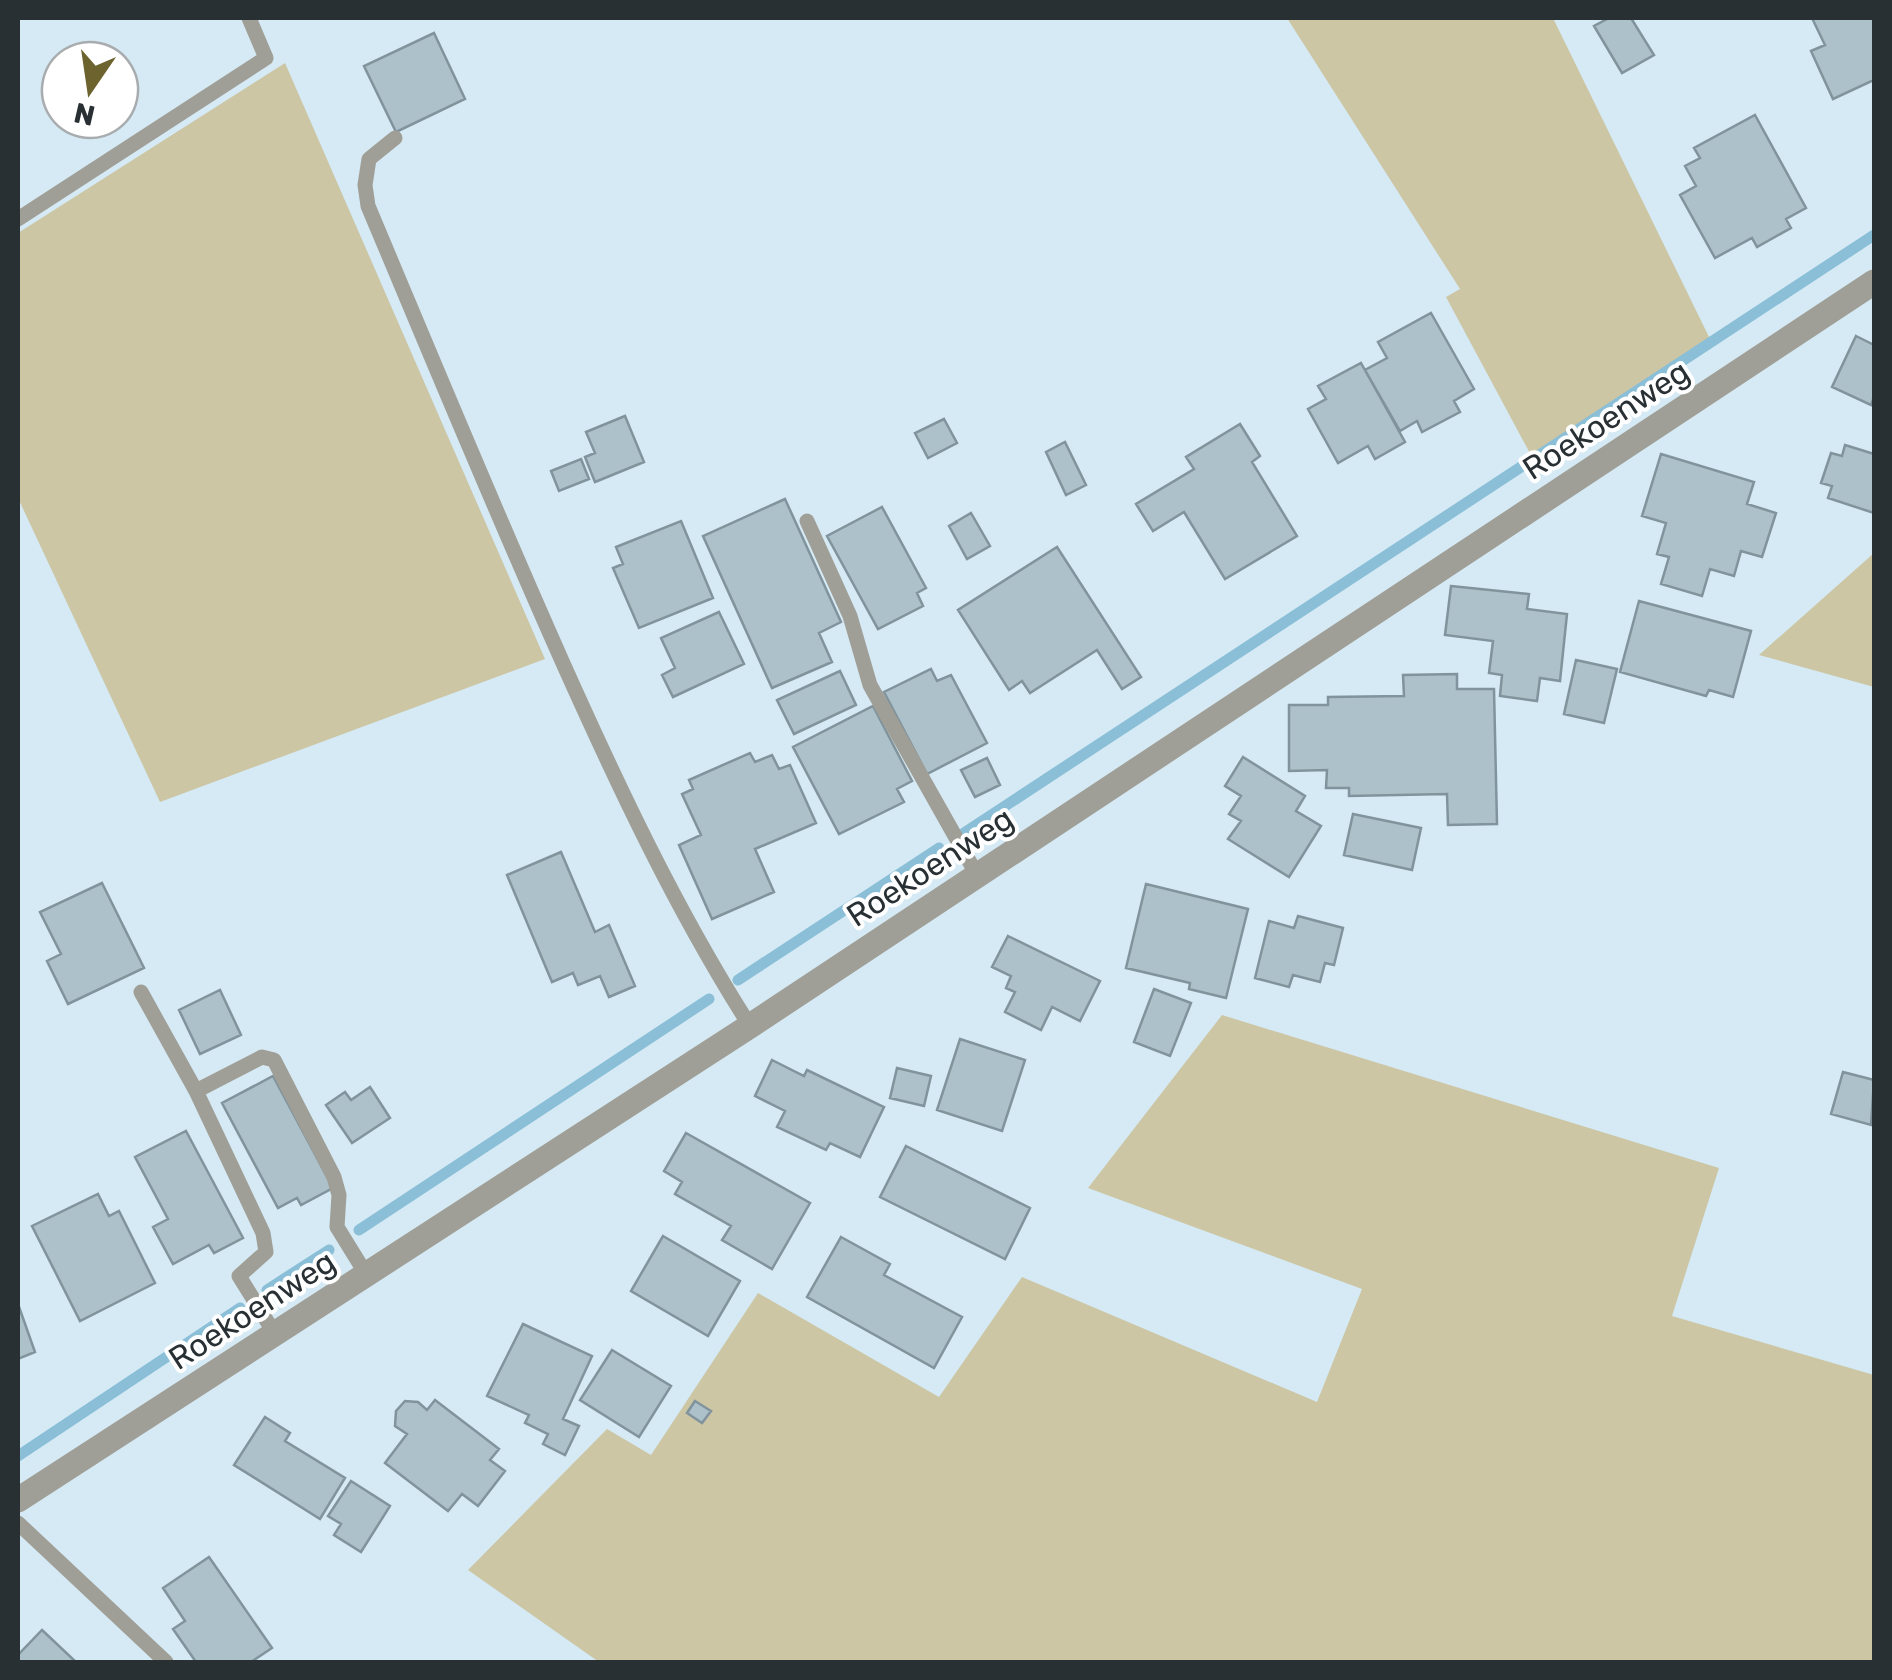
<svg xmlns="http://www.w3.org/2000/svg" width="1892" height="1680" font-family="Rubik,sans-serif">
<rect width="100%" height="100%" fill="#d5eaf4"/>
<!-- green -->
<path fill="#ccc6a5" d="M 1287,18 L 1553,18 L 1711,341 L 1533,459 L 1446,297 L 1460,289 Z
M 285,63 L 545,659 L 160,802 L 18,498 L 18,233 Z
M 1874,553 L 1874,687 L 1759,655 Z
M 1222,1015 L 1719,1168 L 1672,1316 L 1874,1375 L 1874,1662 L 599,1662 L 468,1570 L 607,1429 L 651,1455 L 758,1293 L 939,1397 L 1022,1277 L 1317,1402 L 1362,1289 L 1088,1188 Z"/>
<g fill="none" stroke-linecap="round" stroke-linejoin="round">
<!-- stream -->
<path stroke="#8abfd7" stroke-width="11" d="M 964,833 L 1874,235
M 738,980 L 939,848
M 359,1230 L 709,999
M 267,1290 L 329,1250
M 18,1456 L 240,1308"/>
</g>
<!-- building -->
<path fill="#adc1ca" stroke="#81949d" stroke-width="2.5" d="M 1609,18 L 1631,18 L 1654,55 L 1622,73 L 1594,26 Z
M 1812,18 L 1874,18 L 1874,80 L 1833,99 L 1811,51 L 1825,45 Z
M 434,33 L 465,99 L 396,132 L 364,66 Z
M 1755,115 L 1806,208 L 1786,219 L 1791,228 L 1757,247 L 1752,238 L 1715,258 L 1680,195 L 1696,186 L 1685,166 L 1700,158 L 1694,148 Z
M 1431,313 L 1474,389 L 1454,401 L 1460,412 L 1422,432 L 1417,421 L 1400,431 L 1365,370 L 1387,358 L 1378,342 Z
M 1856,336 L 1874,345 L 1874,397 L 1871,405 L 1832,387 Z
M 1361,363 L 1405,442 L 1375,459 L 1368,446 L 1338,463 L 1308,409 L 1326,399 L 1318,386 Z
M 625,416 L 644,462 L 595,482 L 585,457 L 595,453 L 586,432 Z
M 944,419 L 957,443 L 928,458 L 915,433 Z
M 1240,424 L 1260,456 L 1252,462 L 1297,536 L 1225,579 L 1184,512 L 1153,531 L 1136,504 L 1194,469 L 1186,457 Z
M 1065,442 L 1086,485 L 1066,495 L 1046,452 Z
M 1845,445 L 1874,454 L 1874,513 L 1828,498 L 1832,486 L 1821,483 L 1831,453 L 1842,456 Z
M 1661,454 L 1754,482 L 1747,504 L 1776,513 L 1762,557 L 1741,551 L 1734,576 L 1710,569 L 1702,596 L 1661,584 L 1669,557 L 1657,554 L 1666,523 L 1642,516 Z
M 581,459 L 589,479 L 559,491 L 551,471 Z
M 785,499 L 841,622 L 819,633 L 832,662 L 772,688 L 703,536 Z
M 882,507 L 926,588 L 917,593 L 923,606 L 878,629 L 827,536 Z
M 971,513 L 990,546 L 967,559 L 949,526 Z
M 681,521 L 713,598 L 639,628 L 613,568 L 623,564 L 616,547 Z
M 1057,547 L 1141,677 L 1122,689 L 1097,650 L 1030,693 L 1022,681 L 1009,690 L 958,610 Z
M 1451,586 L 1529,594 L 1527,609 L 1567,614 L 1560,681 L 1540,678 L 1537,701 L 1500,696 L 1502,675 L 1489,673 L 1493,641 L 1445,635 Z
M 1639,601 L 1751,631 L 1733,697 L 1709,690 L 1706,696 L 1620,672 Z
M 719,612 L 744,664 L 673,697 L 662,675 L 675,668 L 661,638 Z
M 1576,660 L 1617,669 L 1604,723 L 1564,714 Z
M 931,669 L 937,681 L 951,675 L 987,743 L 927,774 L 884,692 Z
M 840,671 L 856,705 L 794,734 L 777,700 Z
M 1457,674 L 1457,689 L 1494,689 L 1497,824 L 1448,825 L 1447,794 L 1349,796 L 1349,788 L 1326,788 L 1327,770 L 1289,771 L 1289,705 L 1328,705 L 1328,697 L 1404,696 L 1403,675 Z
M 873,706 L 912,781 L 897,789 L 904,802 L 839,834 L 793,747 Z
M 750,753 L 755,762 L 772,755 L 779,769 L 790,765 L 816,823 L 755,849 L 774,892 L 712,919 L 679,845 L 701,835 L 682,794 L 693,789 L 689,780 Z
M 1243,757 L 1305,796 L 1296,811 L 1321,826 L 1289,877 L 1228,839 L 1241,821 L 1229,814 L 1241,796 L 1225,786 Z
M 987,758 L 1000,785 L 975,797 L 961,770 Z
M 1353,814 L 1421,828 L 1412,870 L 1344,855 Z
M 561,852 L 595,932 L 609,925 L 635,986 L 609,997 L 600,976 L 578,985 L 573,973 L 552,982 L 507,875 Z
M 102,883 L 144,968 L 68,1004 L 47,961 L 61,954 L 40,912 Z
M 1146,884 L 1248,909 L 1226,998 L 1189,989 L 1190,983 L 1126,968 Z
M 1298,916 L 1343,928 L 1334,965 L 1325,963 L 1320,982 L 1293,975 L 1289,987 L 1255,978 L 1269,921 L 1294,928 Z
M 1008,936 L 1100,981 L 1080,1021 L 1052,1007 L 1041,1030 L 1005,1012 L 1015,992 L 1006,988 L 1011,976 L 992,967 Z
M 1154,989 L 1191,1003 L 1170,1056 L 1134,1042 Z
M 220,990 L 241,1035 L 200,1054 L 179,1010 Z
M 960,1039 L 1025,1060 L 1002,1131 L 937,1110 Z
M 772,1060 L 804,1076 L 807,1070 L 884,1107 L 860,1157 L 830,1143 L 826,1150 L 777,1127 L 785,1111 L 755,1096 Z
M 897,1068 L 931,1076 L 924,1106 L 890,1098 Z
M 1843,1072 L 1874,1080 L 1871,1125 L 1831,1114 Z
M 273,1076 L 333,1188 L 301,1205 L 297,1198 L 278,1208 L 222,1103 Z
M 370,1087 L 390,1118 L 352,1143 L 326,1105 L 345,1092 L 351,1100 Z
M 186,1131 L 243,1238 L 214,1253 L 209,1245 L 173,1264 L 153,1227 L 168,1219 L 135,1157 Z
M 686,1133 L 810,1203 L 772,1269 L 722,1240 L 731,1226 L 675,1194 L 682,1182 L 664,1171 Z
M 906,1146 L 1030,1208 L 1005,1259 L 880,1197 Z
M 98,1194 L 109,1216 L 119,1211 L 155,1283 L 80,1321 L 32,1226 Z
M 663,1236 L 740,1281 L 708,1336 L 631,1291 Z
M 841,1237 L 890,1264 L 884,1275 L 962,1317 L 934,1368 L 807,1297 Z
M 18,1304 L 35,1352 L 18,1359 Z
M 523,1324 L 592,1356 L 563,1419 L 579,1426 L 565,1455 L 543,1444 L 548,1434 L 525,1423 L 529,1415 L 487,1396 Z
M 612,1350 L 671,1386 L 639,1437 L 580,1400 Z
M 435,1400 L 499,1449 L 490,1460 L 505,1471 L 478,1506 L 462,1494 L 448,1511 L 385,1463 L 407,1434 L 395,1426 L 396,1411 L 405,1401 L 418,1402 L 427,1410 Z
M 695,1401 L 711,1411 L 702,1423 L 687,1413 Z
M 265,1417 L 290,1433 L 285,1441 L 345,1478 L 320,1519 L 234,1465 Z
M 351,1481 L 390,1506 L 361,1552 L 334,1535 L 341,1524 L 328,1516 Z
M 209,1557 L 272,1648 L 251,1662 L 196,1662 L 173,1629 L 185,1621 L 163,1588 Z
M 42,1630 L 76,1662 L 18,1662 L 18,1655 Z"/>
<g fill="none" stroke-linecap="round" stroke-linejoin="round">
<!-- lane -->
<path stroke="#a09f97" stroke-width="15" d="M 395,138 L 369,159 L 365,185 L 368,206 C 432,358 495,511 562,661 C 618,786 676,910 750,1026
M 18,219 L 266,58 L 249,18
M 807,521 L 850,616 L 870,685 L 977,875
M 141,992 L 196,1091 L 263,1233 L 266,1252 L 239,1276 L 275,1334
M 196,1091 L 262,1057 L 274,1060 L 334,1177 L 339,1195 L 337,1227 L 366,1274
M 18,1523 L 166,1662"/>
<!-- street -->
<path stroke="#a09f97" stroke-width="25" d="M 18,1500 L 750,1026 L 1874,282"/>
</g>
<g text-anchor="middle" stroke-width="8" stroke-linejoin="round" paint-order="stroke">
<!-- street labels -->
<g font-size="32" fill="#283034" stroke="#fff">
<text transform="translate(1606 420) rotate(-33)" y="11">Roekoenweg</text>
<text transform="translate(930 867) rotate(-33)" y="11">Roekoenweg</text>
<text transform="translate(252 1310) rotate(-33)" y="11">Roekoenweg</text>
</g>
</g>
<!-- border -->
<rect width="1892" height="1680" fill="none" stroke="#283034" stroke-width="40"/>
<!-- north arrow -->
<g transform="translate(90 90) rotate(193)"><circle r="48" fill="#ffffff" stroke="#a9acae" stroke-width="2.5"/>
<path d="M0-8L18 38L0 25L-18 38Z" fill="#6c632f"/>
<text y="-15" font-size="28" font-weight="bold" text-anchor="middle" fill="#283034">N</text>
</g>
</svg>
